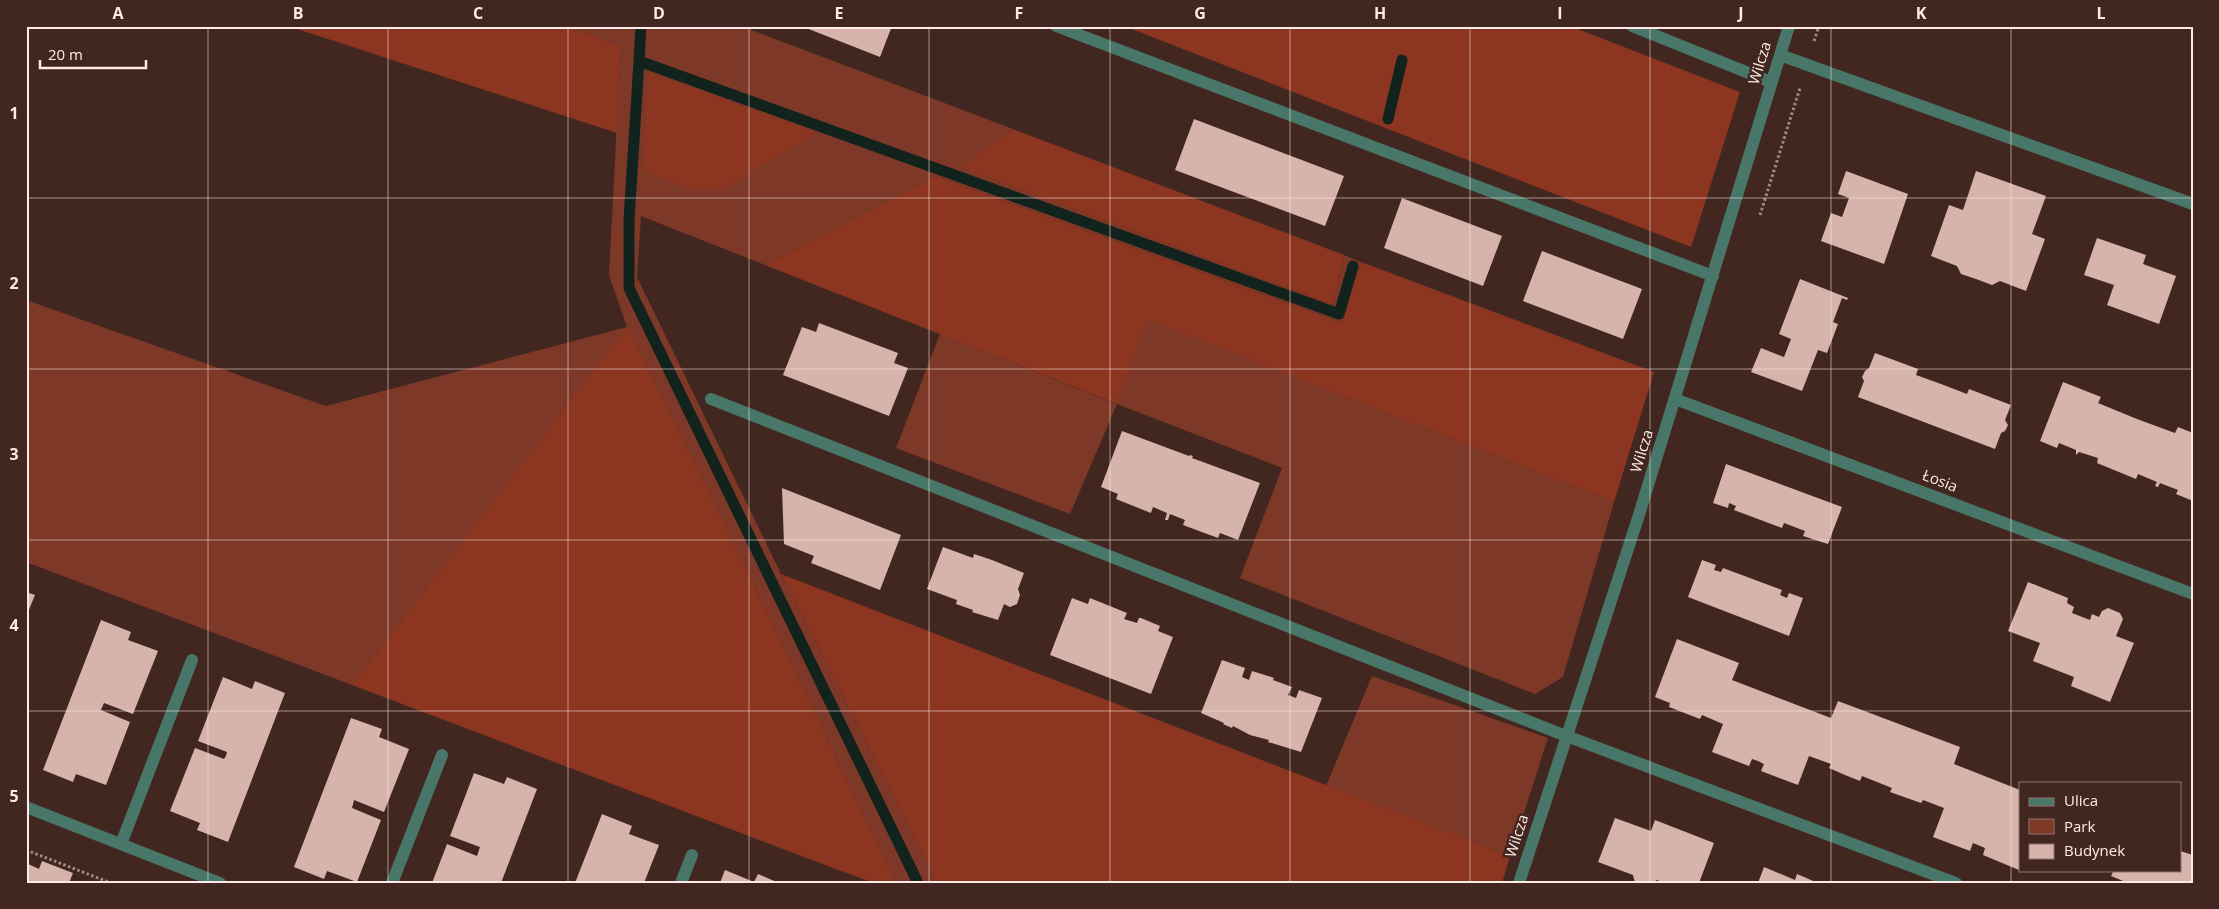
<svg xmlns="http://www.w3.org/2000/svg" width="2219" height="909" font-family="'Open Sans',sans-serif">
<rect width="100%" height="100%" fill="#422720"/>
<!-- green -->
<path fill="#7d3827" d="M 567,26 L 741,26 L 1013,129 L 961,167 L 1333,305 L 1344,255 L 1361,262 L 1342,323 L 935,176 L 765,265 L 641,216 L 637,277 L 781,574 L 937,883 L 896,883 L 744,564 L 627,328 L 352,685 L 26,562 L 26,300 L 326,406 L 627,327 L 609,275 L 621,46 Z
M 1146,318 L 1614,502 L 1563,677 L 1535,694 L 1240,578 L 1282,468 L 1117,404 L 1070,514 L 896,448 L 940,334 L 1116,404 Z
M 1372,676 L 1548,738 L 1510,856 L 1326,786 Z"/>
<!-- forest -->
<path fill="#8c3520" d="M 288,26 L 567,26 L 621,46 L 617,133 Z
M 1124,26 L 1570,26 L 1740,92 L 1691,247 Z
M 648,72 L 817,133 L 721,190 L 687,188 L 643,170 Z
M 1013,129 L 1344,255 L 1333,305 L 960,167 Z
M 935,176 L 1342,323 L 1361,262 L 1654,372 L 1614,502 L 1147,319 L 1117,404 L 765,265 Z
M 627,327 L 744,564 L 896,883 L 874,883 L 833,868 L 352,685 Z
M 781,574 L 1510,856 L 1502,883 L 937,883 Z"/>
<g fill="none" stroke-linecap="round" stroke-linejoin="round">
<!-- stream -->
<path stroke="#12231e" stroke-width="11" d="M 639,61 L 641,26
M 1388,119 L 1402,60
M 918,883 L 629,288 L 629,220 L 639,61 L 1339,314 L 1353,266"/>
</g>
<!-- building -->
<path fill="#d7b4ab" d="M 801,26 L 892,26 L 880,57 Z
M 1194,119 L 1344,176 L 1325,226 L 1175,170 Z
M 1846,171 L 1908,194 L 1884,264 L 1821,241 L 1831,213 L 1842,217 L 1849,198 L 1838,194 Z
M 1976,171 L 2046,196 L 2032,234 L 2045,239 L 2026,291 L 2000,281 L 1992,285 L 1976,279 L 1961,274 L 1957,266 L 1931,256 L 1949,205 L 1963,210 Z
M 1402,198 L 1502,236 L 1483,286 L 1384,248 Z
M 2097,238 L 2146,255 L 2143,264 L 2176,276 L 2159,324 L 2107,305 L 2114,285 L 2084,275 Z
M 1542,251 L 1642,289 L 1623,339 L 1523,301 Z
M 1800,279 L 1848,298 L 1847,300 L 1842,298 L 1833,322 L 1838,324 L 1827,353 L 1818,350 L 1802,391 L 1751,372 L 1761,348 L 1784,357 L 1791,339 L 1779,334 Z
M 819,323 L 898,353 L 894,363 L 908,368 L 889,416 L 783,375 L 802,327 L 816,332 Z
M 1875,353 L 1918,369 L 1916,375 L 1941,384 L 1967,394 L 1969,389 L 2011,405 L 2005,420 L 2008,425 L 2005,431 L 2001,433 L 1995,449 L 1858,397 L 1864,381 L 1862,377 L 1865,371 L 1869,368 Z
M 2063,382 L 2101,397 L 2098,403 L 2137,419 L 2175,433 L 2178,427 L 2193,433 L 2193,501 L 2176,494 L 2178,490 L 2160,483 L 2158,487 L 2155,486 L 2157,482 L 2138,474 L 2136,479 L 2097,463 L 2098,458 L 2079,452 L 2076,455 L 2076,450 L 2059,443 L 2057,448 L 2040,441 Z
M 1122,431 L 1189,456 L 1190,455 L 1193,456 L 1192,458 L 1260,483 L 1238,540 L 1220,533 L 1218,538 L 1183,525 L 1185,520 L 1170,514 L 1168,520 L 1165,520 L 1167,513 L 1153,507 L 1151,513 L 1116,499 L 1118,494 L 1101,487 Z
M 1726,464 L 1842,507 L 1828,544 L 1803,536 L 1805,531 L 1784,523 L 1782,528 L 1734,510 L 1736,506 L 1729,503 L 1728,508 L 1713,503 Z
M 782,488 L 901,535 L 880,590 L 811,563 L 814,556 L 784,544 Z
M 943,547 L 973,558 L 974,554 L 992,560 L 1024,573 L 1018,589 L 1020,595 L 1017,604 L 1010,607 L 1004,604 L 998,620 L 972,612 L 973,610 L 956,604 L 957,600 L 927,589 Z
M 1702,560 L 1716,565 L 1714,570 L 1721,572 L 1723,568 L 1782,590 L 1780,595 L 1787,598 L 1789,593 L 1803,598 L 1789,636 L 1688,597 Z
M 2028,582 L 2068,598 L 2067,603 L 2074,607 L 2072,613 L 2090,620 L 2092,614 L 2099,617 L 2102,611 L 2108,608 L 2120,613 L 2123,619 L 2116,636 L 2134,643 L 2110,702 L 2071,686 L 2074,677 L 2033,661 L 2040,643 L 2008,631 Z
M 26,592 L 35,595 L 26,617 Z
M 1072,598 L 1088,604 L 1090,598 L 1127,613 L 1124,619 L 1137,623 L 1139,618 L 1141,618 L 1160,626 L 1158,631 L 1173,637 L 1151,694 L 1050,655 Z
M 101,620 L 131,632 L 128,640 L 158,651 L 133,714 L 104,703 L 101,710 L 130,722 L 106,785 L 76,774 L 73,782 L 43,770 Z
M 1677,639 L 1739,663 L 1732,680 L 1831,718 L 1838,701 L 1960,747 L 1954,764 L 2020,790 L 2019,870 L 1983,855 L 1985,848 L 1973,843 L 1970,851 L 1933,837 L 1944,808 L 1923,800 L 1921,803 L 1890,792 L 1892,788 L 1862,776 L 1860,781 L 1845,775 L 1829,768 L 1831,764 L 1809,756 L 1798,785 L 1761,771 L 1764,764 L 1758,761 L 1752,759 L 1749,766 L 1712,752 L 1723,724 L 1702,715 L 1700,719 L 1669,707 L 1670,703 L 1655,697 Z
M 1222,660 L 1245,668 L 1242,677 L 1249,680 L 1252,671 L 1274,678 L 1273,680 L 1292,687 L 1288,695 L 1296,698 L 1299,690 L 1322,698 L 1301,752 L 1268,742 L 1269,740 L 1250,735 L 1233,726 L 1232,728 L 1223,724 L 1224,723 L 1201,713 Z
M 223,677 L 252,689 L 255,681 L 285,693 L 228,842 L 197,830 L 200,823 L 170,811 L 195,748 L 224,759 L 226,756 L 227,752 L 198,741 Z
M 351,718 L 382,729 L 379,737 L 409,749 L 384,812 L 354,800 L 352,808 L 381,820 L 357,882 L 327,871 L 324,879 L 294,867 Z
M 474,773 L 504,784 L 507,777 L 537,789 L 501,883 L 432,883 L 447,844 L 477,856 L 480,847 L 450,836 Z
M 602,814 L 632,826 L 629,834 L 659,845 L 644,883 L 575,883 Z
M 1615,818 L 1651,831 L 1655,820 L 1714,843 L 1699,883 L 1664,883 L 1657,880 L 1651,883 L 1635,883 L 1633,875 L 1598,862 Z
M 2180,851 L 2193,855 L 2193,883 L 2128,883 L 2111,876 L 2113,872 L 2109,870 L 2180,870 Z
M 42,861 L 73,873 L 69,883 L 26,883 L 26,863 L 39,869 Z
M 1764,867 L 1795,880 L 1797,874 L 1818,883 L 1758,883 Z
M 725,870 L 754,882 L 758,874 L 779,883 L 720,883 Z"/>
<g fill="none" stroke-linecap="round" stroke-linejoin="round">
<!-- path -->
<path stroke="#a28b86" stroke-width="3" stroke-dasharray="2.5 2.5" stroke-linecap="butt" d="M 1814,41 L 1819,26
M 1760,215 L 1800,88
M 26,850 L 111,883"/>
<!-- service -->
<path stroke="#487669" stroke-width="12" d="M 1056,26 L 1713,276
M 1632,26 L 1771,82
M 1780,55 L 2193,204
M 711,399 L 1556,732 L 1956,883
M 26,807 L 220,883
M 121,844 L 192,660
M 392,883 L 442,755
M 681,883 L 692,855"/>
<!-- minor -->
<path stroke="#487669" stroke-width="12" d="M 1675,399 L 2193,594
M 1519,883 L 1638,518 L 1789,26"/>
</g>
<!-- grid -->
<path fill="none" stroke="#feebe7" stroke-width="1" stroke-opacity="0.55" d="M 208,26 L 208,883M 388,26 L 388,883M 568,26 L 568,883M 749,26 L 749,883M 929,26 L 929,883M 1110,26 L 1110,883M 1290,26 L 1290,883M 1470,26 L 1470,883M 1650,26 L 1650,883M 1831,26 L 1831,883M 2011,26 L 2011,883M 26,198 L 2193,198M 26,369 L 2193,369M 26,540 L 2193,540M 26,711 L 2193,711"/>
<g text-anchor="middle" stroke-width="5" stroke-linejoin="round" paint-order="stroke">
<!-- street labels -->
<g font-size="15" fill="#feebe7" stroke="#422720">
<text transform="translate(1760 63) rotate(-73)" y="5">Wilcza</text>
<text transform="translate(1642 451) rotate(-73)" y="5">Wilcza</text>
<text transform="translate(1940 481) rotate(21)" y="5">Łosia</text>
<text transform="translate(1517 836) rotate(-72)" y="5">Wilcza</text>
</g>
</g>
<!-- border -->
<rect width="2219" height="909" fill="none" stroke="#422720" stroke-width="55"/>
<!-- legend -->
<rect x="2019" y="782" width="162" height="90" fill="#422720" stroke="#8d7570"/>
<rect x="2029" y="798" width="25" height="8" fill="#487669" stroke="#8d7570"/>
<text x="2064" y="806" font-size="15" fill="#feebe7">Ulica</text>
<rect x="2029" y="819" width="25" height="15" fill="#7d3827" stroke="#8d7570"/>
<text x="2064" y="832" font-size="15" fill="#feebe7">Park</text>
<rect x="2029" y="844" width="25" height="15" fill="#d7b4ab" stroke="#8d7570"/>
<text x="2064" y="856" font-size="15" fill="#feebe7">Budynek</text>
<!-- scale -->
<path d="M40 60v8h106v-8" fill="none" stroke="#feebe7" stroke-width="2.5"/>
<text x="48" y="60" font-size="15" fill="#feebe7" stroke="#422720" stroke-width="4" paint-order="stroke">20 m</text>
<rect x="28" y="28" width="2164" height="854" fill="none" stroke="#feebe7" stroke-width="2"/>
<g font-size="16" text-anchor="middle" font-weight="bold" fill="#feebe7">
<text x="118" y="19">A</text>
<text x="298" y="19">B</text>
<text x="478" y="19">C</text>
<text x="659" y="19">D</text>
<text x="839" y="19">E</text>
<text x="1019" y="19">F</text>
<text x="1200" y="19">G</text>
<text x="1380" y="19">H</text>
<text x="1560" y="19">I</text>
<text x="1741" y="19">J</text>
<text x="1921" y="19">K</text>
<text x="2101" y="19">L</text>
<text x="14" y="119">1</text>
<text x="14" y="289">2</text>
<text x="14" y="460">3</text>
<text x="14" y="631">4</text>
<text x="14" y="802">5</text>
</g>
</svg>
